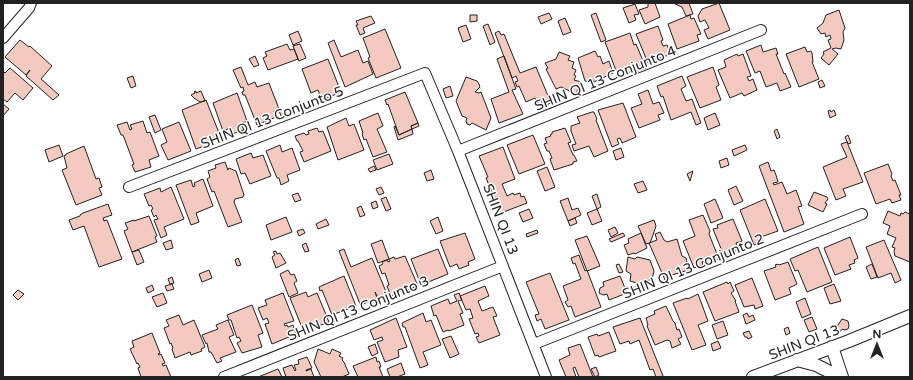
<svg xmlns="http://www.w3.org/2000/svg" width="913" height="380" font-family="'Varela Round',sans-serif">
<rect width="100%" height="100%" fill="#fff"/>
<!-- building -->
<path fill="#f3c9c0" stroke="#222" d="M 648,3 L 655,3 L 660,17 L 645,24 L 639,10 L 648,7 Z
M 673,3 L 689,3 L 693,14 L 686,16 L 682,7 Z
M 719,3 L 730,30 L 708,39 L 704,30 L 709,28 L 705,20 L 700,22 L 698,16 L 702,9 Z
M 635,4 L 639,14 L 634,15 L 636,20 L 629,23 L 623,8 Z
M 839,10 L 845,28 L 843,32 L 844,40 L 841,49 L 836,48 L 832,49 L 838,54 L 829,65 L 821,58 L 824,54 L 823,52 L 831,48 L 828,40 L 831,39 L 830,35 L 826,37 L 825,33 L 821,34 L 817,28 L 823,23 L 826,15 Z
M 549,13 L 552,19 L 541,24 L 538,17 Z
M 596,13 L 606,40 L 601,42 L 591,15 Z
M 470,15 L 477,15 L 477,21 L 470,22 Z
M 690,15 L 691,19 L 694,18 L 701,34 L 697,35 L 699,41 L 677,49 L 668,24 Z
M 371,16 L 375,23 L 363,28 L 365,33 L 360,35 L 356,25 L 358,25 L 356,21 Z
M 565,18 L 571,32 L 563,35 L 558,21 Z
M 488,24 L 495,42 L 490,45 L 483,26 Z
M 466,25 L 471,39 L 463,42 L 458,28 Z
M 658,26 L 663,40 L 661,41 L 663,46 L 667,45 L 671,54 L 648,63 L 636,34 Z
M 385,29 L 401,68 L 376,78 L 368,58 L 370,57 L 363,38 Z
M 298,31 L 302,41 L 293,45 L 289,35 Z
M 499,31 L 501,35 L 504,34 L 520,73 L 536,67 L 551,103 L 543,106 L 541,101 L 537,103 L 535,98 L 526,102 L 519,86 L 517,87 L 515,82 L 518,81 L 516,76 L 512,78 L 495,33 Z
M 630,33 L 634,45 L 636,44 L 646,68 L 633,73 L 632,71 L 623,75 L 621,71 L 617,73 L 605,42 Z
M 20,40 L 29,47 L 30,46 L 52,66 L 41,79 L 59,95 L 53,100 L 26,76 L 30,70 L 26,75 L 5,57 Z
M 334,40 L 341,57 L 358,50 L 363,63 L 368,61 L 373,74 L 345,87 L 328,43 Z
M 287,44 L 290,50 L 294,49 L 298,59 L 268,70 L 263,58 L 267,56 L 265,52 Z
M 300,44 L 306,58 L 299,61 L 293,46 Z
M 761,45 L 763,52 L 776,48 L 778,54 L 776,54 L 784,74 L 785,73 L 791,87 L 780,91 L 777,83 L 766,87 L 760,71 L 755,73 L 746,51 Z
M 805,47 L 807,52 L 811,51 L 812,53 L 813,62 L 812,62 L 819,79 L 799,87 L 786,54 Z
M 595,51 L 598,57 L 600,56 L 603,64 L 609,61 L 613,73 L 594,82 L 592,79 L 589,82 L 585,81 L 578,58 Z
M 559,52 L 570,56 L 568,60 L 574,62 L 572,68 L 576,70 L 574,75 L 576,76 L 574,80 L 581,82 L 576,94 L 561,87 L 556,89 L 546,69 L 548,68 L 545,63 L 556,59 Z
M 737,54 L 738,56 L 743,54 L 751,76 L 747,77 L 749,81 L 753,79 L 757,90 L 744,96 L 742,93 L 730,98 L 718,70 L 726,67 L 724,60 Z
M 255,56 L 259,65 L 254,67 L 249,59 Z
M 504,56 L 516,89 L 512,90 L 523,114 L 499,123 L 491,99 L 509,92 L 497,59 Z
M 328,59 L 341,92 L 322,100 L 318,90 L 311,93 L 302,69 Z
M 241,67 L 248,85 L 255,82 L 257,87 L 269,83 L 279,109 L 274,111 L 276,117 L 257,125 L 245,95 L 243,95 L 242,92 L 244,91 L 243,87 L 241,88 L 233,70 Z
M 713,67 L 719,85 L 716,87 L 721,100 L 700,108 L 687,77 Z
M 10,68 L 33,88 L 23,100 L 15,93 L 7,102 L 3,99 L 3,71 L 5,73 Z
M 133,76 L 136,86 L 131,88 L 127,78 Z
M 682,76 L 686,86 L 681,89 L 686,101 L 692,99 L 701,123 L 696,125 L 691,112 L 671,120 L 663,96 L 661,97 L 657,86 Z
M 466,77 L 477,81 L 479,84 L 480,87 L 475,92 L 479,93 L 481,92 L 491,118 L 486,130 L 472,123 L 470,125 L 467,124 L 466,121 L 467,118 L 462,116 L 456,101 Z
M 822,80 L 825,86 L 820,88 L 818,82 Z
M 450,86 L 453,96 L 446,98 L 443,89 Z
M 648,90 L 653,104 L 659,102 L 664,113 L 658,115 L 660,120 L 639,128 L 631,108 L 642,104 L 638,94 Z
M 196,91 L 196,93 L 201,91 L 205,101 L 200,102 L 194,98 L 191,95 L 195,93 L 194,92 Z
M 405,92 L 418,123 L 411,126 L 412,129 L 399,135 L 388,104 L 387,105 L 385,100 Z
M 237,93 L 247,121 L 241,124 L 244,130 L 232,134 L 230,128 L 223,131 L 213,103 Z
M 206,100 L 221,138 L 208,143 L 207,145 L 196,149 L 182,110 Z
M 623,103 L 636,137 L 622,143 L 620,138 L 617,139 L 619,144 L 612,147 L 598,110 Z
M 3,104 L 9,109 L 3,116 Z
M 283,109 L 286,117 L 282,118 L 279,111 Z
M 830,110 L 831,112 L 834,110 L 836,115 L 830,118 L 828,111 Z
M 592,112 L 594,112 L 597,119 L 596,120 L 608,151 L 594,157 L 589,146 L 574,151 L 572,145 L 576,144 L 571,131 L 571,126 L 580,123 L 577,117 Z
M 378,113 L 383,126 L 377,129 L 387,152 L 373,157 L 366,139 L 364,140 L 362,134 L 363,133 L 359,121 Z
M 715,113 L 720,125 L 708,130 L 704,118 Z
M 155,115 L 161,130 L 155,133 L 149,117 Z
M 346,118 L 349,126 L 354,124 L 364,150 L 338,160 L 327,127 Z
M 143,121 L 147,133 L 150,132 L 159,156 L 149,160 L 151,167 L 135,172 L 132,165 L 134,164 L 123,135 L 121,135 L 117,125 L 127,122 L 130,130 L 132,129 L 130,125 Z
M 179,122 L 191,151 L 168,160 L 161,145 L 167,142 L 162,129 Z
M 418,123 L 419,126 L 412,129 L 411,126 Z
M 395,126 L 399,135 L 412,129 L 413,134 L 398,140 L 394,127 Z
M 317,128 L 319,132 L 323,131 L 331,151 L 304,162 L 300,152 L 303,151 L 298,141 L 297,141 L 295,136 L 304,133 L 306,135 L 309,134 L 308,131 Z
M 565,128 L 571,142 L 568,143 L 573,155 L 574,155 L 577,161 L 573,162 L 573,164 L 554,170 L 550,159 L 552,158 L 549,151 L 547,151 L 544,144 L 547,143 L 545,138 L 551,136 L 550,135 L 552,134 L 552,132 Z
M 777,129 L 780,137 L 777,139 L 774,131 Z
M 533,135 L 545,164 L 519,174 L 507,145 Z
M 848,135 L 851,143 L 848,144 L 845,137 Z
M 847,142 L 863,182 L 843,189 L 846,196 L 836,200 L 823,167 L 847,157 L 841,144 Z
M 59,145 L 63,156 L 49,162 L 45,150 Z
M 280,145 L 282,152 L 292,148 L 300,170 L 287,175 L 289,181 L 281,185 L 279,178 L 277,178 L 266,151 Z
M 745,145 L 747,150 L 734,156 L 732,150 Z
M 84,146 L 96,179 L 99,178 L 102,187 L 99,188 L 102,195 L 76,205 L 62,170 L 67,168 L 64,156 L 66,155 L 66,154 Z
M 503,147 L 515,179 L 502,184 L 507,196 L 513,193 L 514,195 L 520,193 L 521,197 L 524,196 L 527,203 L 501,213 L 486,178 L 488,177 L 479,156 Z
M 621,148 L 624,157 L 616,160 L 613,151 Z
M 251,153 L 253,158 L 263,155 L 271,176 L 250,184 L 245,173 L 241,174 L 236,159 Z
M 389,154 L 393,164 L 377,170 L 373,160 Z
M 727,158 L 729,165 L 721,168 L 719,161 Z
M 225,162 L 228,170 L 229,168 L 236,171 L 244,195 L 243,197 L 235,199 L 234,202 L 242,222 L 228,227 L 214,191 L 212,192 L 207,179 L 210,177 L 208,171 L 216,168 L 215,165 Z
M 768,162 L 771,171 L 774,170 L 776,175 L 778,182 L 773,183 L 774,185 L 782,182 L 787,194 L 796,190 L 802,206 L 798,207 L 804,224 L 784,232 L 759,166 Z
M 888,164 L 892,174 L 891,176 L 893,181 L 895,180 L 901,195 L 899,195 L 901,200 L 892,203 L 890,199 L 876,204 L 864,173 Z
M 374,166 L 376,170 L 370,172 L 368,169 Z
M 547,167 L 555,187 L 545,191 L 537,171 Z
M 431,170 L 434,179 L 427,181 L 424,173 Z
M 693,171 L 690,181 L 687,174 Z
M 203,179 L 213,206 L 196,213 L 199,222 L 191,225 L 176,185 L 191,180 L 193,187 L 195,186 L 194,183 Z
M 643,181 L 647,190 L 638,193 L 634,184 Z
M 736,186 L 743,201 L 734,205 L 728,190 Z
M 171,187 L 184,219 L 164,227 L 167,235 L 161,238 L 154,220 L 158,219 L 156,215 L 154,217 L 151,210 L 153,209 L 151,205 L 149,206 L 144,194 L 160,188 L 161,192 Z
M 381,187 L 384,193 L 379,195 L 376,189 Z
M 814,192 L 827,197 L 828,199 L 825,203 L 827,204 L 823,212 L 808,205 Z
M 298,193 L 301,200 L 295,202 L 292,195 Z
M 597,194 L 601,207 L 597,209 L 592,196 Z
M 386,197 L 391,209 L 386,211 L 381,199 Z
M 568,198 L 572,210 L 578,208 L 581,215 L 568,221 L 560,201 Z
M 715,199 L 723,218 L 711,223 L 704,204 Z
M 765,199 L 778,231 L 761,237 L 763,241 L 754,245 L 740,210 Z
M 376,201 L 378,207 L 373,209 L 371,203 Z
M 108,204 L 112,215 L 103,218 L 104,221 L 107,220 L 122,259 L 99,267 L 84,226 L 73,230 L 69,220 L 80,216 L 80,215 L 83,213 Z
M 361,206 L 365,215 L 360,217 L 357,208 Z
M 529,209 L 533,218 L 523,222 L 519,213 Z
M 597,209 L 602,221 L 592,225 L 587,213 Z
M 888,211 L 900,216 L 901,213 L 903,214 L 905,212 L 910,214 L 910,262 L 895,256 L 894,251 L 895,248 L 892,247 L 896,238 L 887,234 L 890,226 L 883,223 Z
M 703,215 L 710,231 L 709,234 L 719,259 L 707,263 L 706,260 L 702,262 L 703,265 L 694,268 L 683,241 L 695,236 L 689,220 Z
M 149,216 L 157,236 L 155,237 L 157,242 L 132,252 L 124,231 L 128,229 L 125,223 L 134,220 L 134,221 Z
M 286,217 L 292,232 L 271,240 L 266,225 Z
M 438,217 L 443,231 L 436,234 L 430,221 Z
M 575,218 L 577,223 L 570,226 L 568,221 Z
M 326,219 L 329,225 L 318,229 L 316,224 Z
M 733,219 L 742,241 L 736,243 L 738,250 L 724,256 L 713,229 L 718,228 L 717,225 Z
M 654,220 L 656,226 L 653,235 L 650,243 L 646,244 L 638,226 Z
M 615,227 L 618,233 L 611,237 L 608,230 Z
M 303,229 L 305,233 L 299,236 L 297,231 Z
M 537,230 L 538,233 L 527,237 L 526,234 Z
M 660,232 L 664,240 L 667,242 L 677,239 L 682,256 L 686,258 L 687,262 L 685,263 L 689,271 L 686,272 L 685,271 L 669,276 L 670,279 L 665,280 L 649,243 L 657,240 L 655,234 Z
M 465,233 L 475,259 L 468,262 L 469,265 L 459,269 L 457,264 L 450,267 L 440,241 Z
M 623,233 L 625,236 L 611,242 L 609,239 Z
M 641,233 L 647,248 L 635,254 L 634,253 L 628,255 L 624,245 L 629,243 L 628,239 Z
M 587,236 L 600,266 L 587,271 L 575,240 Z
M 850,237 L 858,258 L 854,260 L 855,263 L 849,265 L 851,269 L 835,275 L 824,248 Z
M 171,240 L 173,248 L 166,250 L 163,243 Z
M 382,240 L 389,259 L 378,263 L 371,244 Z
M 884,240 L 901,280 L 895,283 L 891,273 L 878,278 L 866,247 Z
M 306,243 L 309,251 L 305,252 L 302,245 Z
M 818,247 L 832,282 L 807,292 L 798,270 L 795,271 L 790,259 Z
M 344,249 L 351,267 L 372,258 L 387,294 L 378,298 L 375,292 L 377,298 L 361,305 L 360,304 L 339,251 Z
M 438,249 L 448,274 L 421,285 L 411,259 Z
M 139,250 L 144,262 L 137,265 L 132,252 Z
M 276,251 L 277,254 L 280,253 L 286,263 L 276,268 L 272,257 L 275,255 L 273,252 Z
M 579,255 L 585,271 L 587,270 L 601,307 L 575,317 L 571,306 L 568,307 L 565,302 L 568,300 L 563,286 L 581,279 L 575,263 L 573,264 L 571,258 Z
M 405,256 L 418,286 L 401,292 L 401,290 L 399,290 L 400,292 L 391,296 L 387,286 L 389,285 L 385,273 L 382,274 L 379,266 L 383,264 L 382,262 L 387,260 L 388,262 L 390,261 L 389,259 L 394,257 L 395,259 Z
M 628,257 L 635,259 L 637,257 L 650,260 L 654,271 L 652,279 L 649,280 L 648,289 L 636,287 L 637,283 L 630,281 L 631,274 L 626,271 Z
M 238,258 L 241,265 L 237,266 L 235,260 Z
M 788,262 L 797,284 L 789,288 L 791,294 L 775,300 L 764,271 L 776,267 L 775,265 L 778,264 L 779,265 Z
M 619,264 L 623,272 L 619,273 L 616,265 Z
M 872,264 L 877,277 L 871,279 L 866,267 Z
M 209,270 L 212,278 L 202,282 L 199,274 Z
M 288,270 L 291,275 L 294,274 L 297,281 L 294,283 L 298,293 L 289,297 L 280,274 Z
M 550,273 L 569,320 L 545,329 L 541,319 L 537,321 L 535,315 L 539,314 L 526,282 Z
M 344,276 L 356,306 L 332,315 L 322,290 L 320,291 L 319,287 Z
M 620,276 L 627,293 L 609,300 L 607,294 L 603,295 L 599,293 L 600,288 L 604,286 L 603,282 Z
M 172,277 L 174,283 L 170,284 L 168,279 Z
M 752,278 L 763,306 L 755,309 L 754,305 L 744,307 L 735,285 Z
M 727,282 L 728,284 L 730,282 L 734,291 L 731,293 L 736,301 L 735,301 L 739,312 L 715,321 L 703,292 Z
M 172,284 L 174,289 L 167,291 L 165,286 Z
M 834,284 L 841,301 L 830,304 L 824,288 Z
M 152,285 L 154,290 L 148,293 L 146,288 Z
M 485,286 L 489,296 L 478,301 L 482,311 L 493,307 L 497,316 L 493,317 L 500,335 L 479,343 L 476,337 L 479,336 L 478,333 L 475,334 L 469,319 L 473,318 L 470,309 L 466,310 L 460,296 Z
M 18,290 L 24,294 L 18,300 L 13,295 Z
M 306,292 L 308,297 L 317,293 L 329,322 L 318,326 L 317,325 L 303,330 L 290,298 Z
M 163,293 L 167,303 L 157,307 L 152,297 Z
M 283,293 L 294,321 L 284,324 L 285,326 L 287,325 L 288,327 L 293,325 L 296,334 L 272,344 L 265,324 L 269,323 L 267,318 L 263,320 L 258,308 L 267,305 L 265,300 Z
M 459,293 L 462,300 L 458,301 L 463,313 L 460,314 L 464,325 L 449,331 L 448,330 L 443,332 L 436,315 L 434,316 L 431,306 L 448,299 L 450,304 L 457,301 L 454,295 Z
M 698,294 L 708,321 L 698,325 L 706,345 L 692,350 L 673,303 L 687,298 L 688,299 Z
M 805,298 L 811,314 L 802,318 L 796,302 Z
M 252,305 L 263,333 L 258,335 L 262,347 L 242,353 L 237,343 L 241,341 L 239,337 L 237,338 L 231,320 L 229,320 L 227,315 Z
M 666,306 L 673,321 L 675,323 L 677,330 L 679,329 L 682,337 L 678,339 L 681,344 L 672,348 L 670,341 L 667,340 L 655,345 L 647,326 L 648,325 L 646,318 L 655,314 L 654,311 Z
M 423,313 L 426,322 L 431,320 L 441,345 L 423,352 L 428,365 L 420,368 L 405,327 L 403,327 L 402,323 Z
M 747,313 L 749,317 L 753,315 L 755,320 L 746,324 L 743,315 Z
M 179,315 L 183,325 L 194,320 L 205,347 L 201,349 L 202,351 L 191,355 L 190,352 L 175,358 L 172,349 L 173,348 L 171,343 L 170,344 L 164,328 L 169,326 L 166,320 Z
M 812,317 L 817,329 L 809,332 L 804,320 Z
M 396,318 L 407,347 L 398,350 L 399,357 L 385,362 L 377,342 L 383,340 L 382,337 L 374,340 L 370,330 Z
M 640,318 L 663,376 L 659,377 L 656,377 L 653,369 L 650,370 L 639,340 L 630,344 L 629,341 L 620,344 L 613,327 Z
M 842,319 L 848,321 L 849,326 L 848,329 L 844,330 L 843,329 L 839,332 L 836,328 Z
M 228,320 L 234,335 L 229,337 L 236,352 L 220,358 L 222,361 L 217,363 L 211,352 L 209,352 L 207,343 L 206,344 L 202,335 L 218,329 L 216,325 Z
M 723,321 L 728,335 L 717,339 L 712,325 Z
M 788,327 L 790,333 L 786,335 L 784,329 Z
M 749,331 L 752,337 L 748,339 L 747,337 L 745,337 L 743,333 Z
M 609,332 L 616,351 L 599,357 L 598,355 L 595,356 L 588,337 L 597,334 L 598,336 Z
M 152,333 L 160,353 L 158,354 L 159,355 L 161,354 L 165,363 L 162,364 L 163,366 L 166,365 L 171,377 L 141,377 L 138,368 L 140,367 L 138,363 L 137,364 L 130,349 L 134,347 L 132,341 Z
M 451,336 L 459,354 L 450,358 L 442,339 Z
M 718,341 L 721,348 L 713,351 L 711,344 Z
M 375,344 L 378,353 L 372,356 L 368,347 Z
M 580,344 L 593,377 L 579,377 L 575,367 L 573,368 L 576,377 L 566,377 L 559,360 L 570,355 L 568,348 Z
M 318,349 L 330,354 L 332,349 L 341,353 L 339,356 L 343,358 L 342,360 L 344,362 L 349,374 L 342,377 L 321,377 L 314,362 Z
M 307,357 L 312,368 L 306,370 L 306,371 L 311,369 L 314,377 L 286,377 L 283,368 L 292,365 L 295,371 L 296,370 L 294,365 L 299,364 L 298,360 Z
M 376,357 L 377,362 L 379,361 L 381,367 L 379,367 L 383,377 L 358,377 L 353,366 Z
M 401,363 L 405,374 L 397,377 L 390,377 L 387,369 Z
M 596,367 L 599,375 L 595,377 L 591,369 Z
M 278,369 L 282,377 L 258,377 Z"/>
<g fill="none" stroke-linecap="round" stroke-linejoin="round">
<!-- minor casing -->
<g stroke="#222" stroke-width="12">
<path id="minor" d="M 3,38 L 29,8 L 31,3
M 458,151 L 761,30
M 129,187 L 425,73 L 458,151 L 546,377
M 534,344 L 862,214
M 224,377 L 503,266"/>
</g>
<!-- tertiary casing -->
<g stroke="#222" stroke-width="14">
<path id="tertiary" d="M 832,347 L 842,377
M 797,360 L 816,365 L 832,373
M 753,377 L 849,341 L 910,316"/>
</g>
<!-- minor -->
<use href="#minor" stroke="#fff" stroke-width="10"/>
<!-- tertiary -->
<use href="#tertiary" stroke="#fff" stroke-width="12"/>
</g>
<g text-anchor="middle" stroke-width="3" stroke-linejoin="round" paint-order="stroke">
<!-- street labels -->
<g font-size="14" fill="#222" stroke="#fff">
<text transform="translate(605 78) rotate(-22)" y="5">SHIN QI 13 Conjunto 4</text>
<text transform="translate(272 117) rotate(-21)" y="5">SHIN QI 13 Conjunto 5</text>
<text transform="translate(501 219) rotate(69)" y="5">SHIN QI 13</text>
<text transform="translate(693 266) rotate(-22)" y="5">SHIN QI 13 Conjunto 2</text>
<text transform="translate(358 308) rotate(-22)" y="5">SHIN QI 13 Conjunto 3</text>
<text transform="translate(804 342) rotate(-21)" y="5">SHIN QI 13</text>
</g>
</g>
<!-- border -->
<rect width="913" height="380" fill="none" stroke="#222222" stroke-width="8"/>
<!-- north arrow -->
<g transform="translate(877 344)" stroke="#ffffff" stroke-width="3" paint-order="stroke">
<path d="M0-3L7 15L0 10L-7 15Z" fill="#222222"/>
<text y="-6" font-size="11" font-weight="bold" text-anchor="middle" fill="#222222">N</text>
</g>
</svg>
